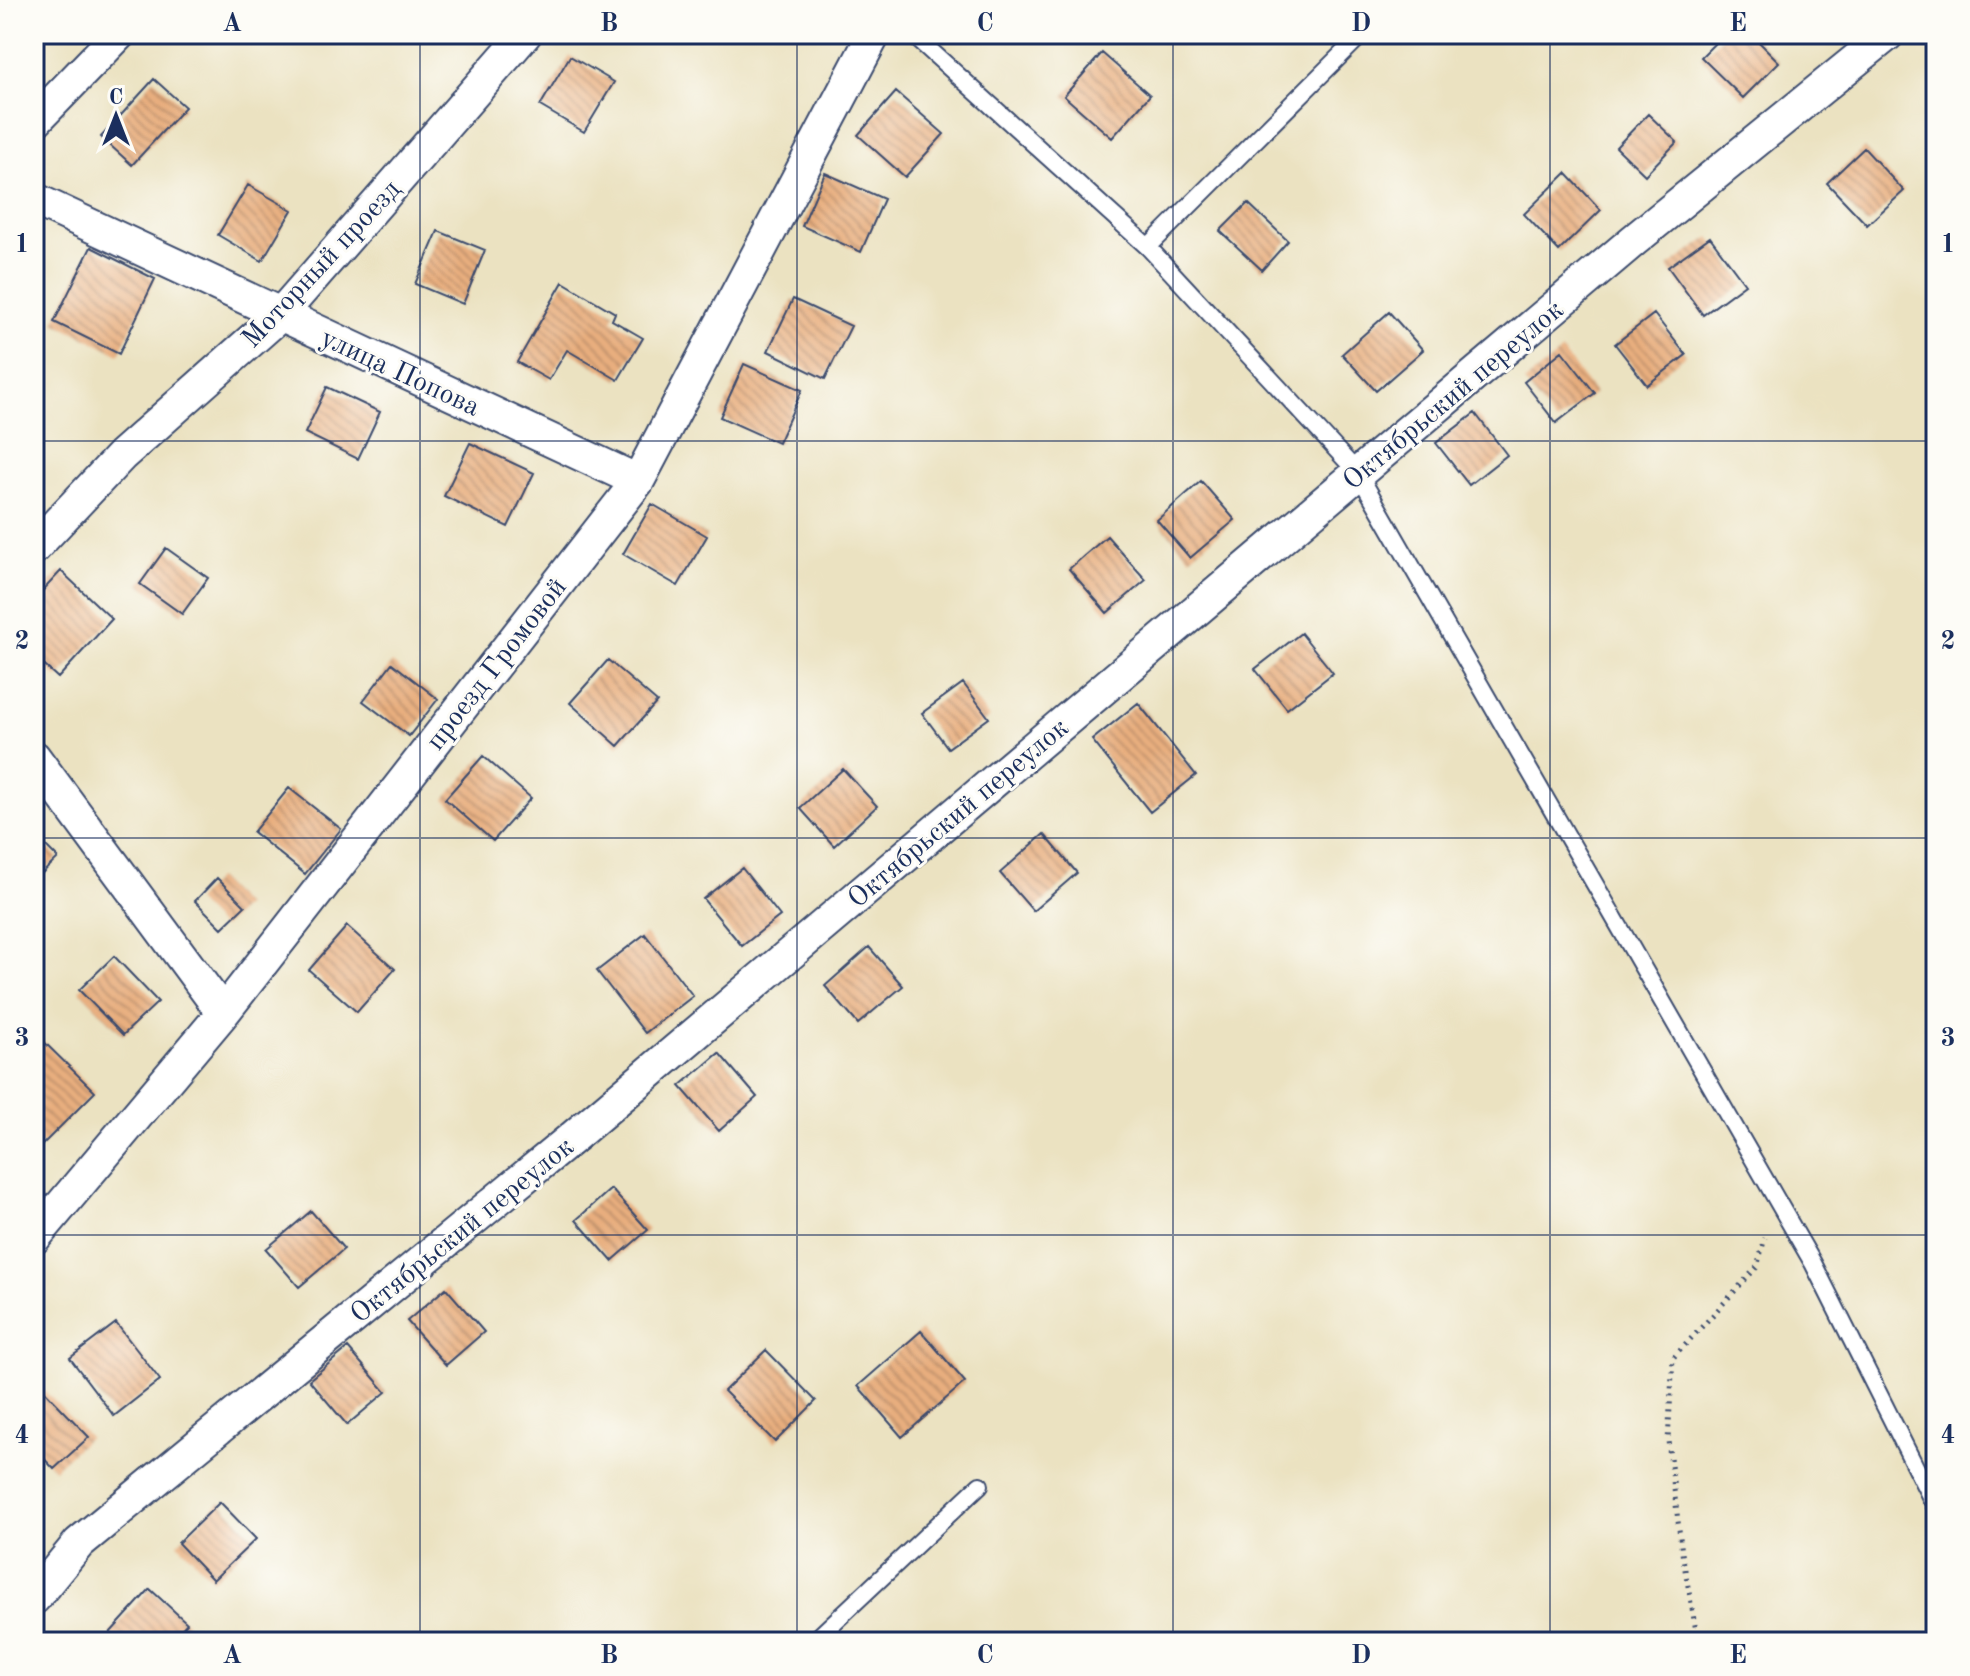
<svg xmlns="http://www.w3.org/2000/svg" width="1970" height="1676" font-family="'Old Standard TT',serif">
<defs>
<pattern id="building-back-hatch" width="6" height="6" patternUnits="userSpaceOnUse" patternTransform="scale(2)"><rect width="6" height="6" fill="#e8ae7e"/><path d="M-1 5l2 2M0 0l6 6M5-1l2 2" fill="none" stroke="#bb8e6a"/></pattern>
</defs>
<rect width="100%" height="100%" fill="#fdfcf7"/>
<filter id="ink" filterUnits="userSpaceOnUse"><feTurbulence type="fractalNoise" baseFrequency=".0125" numOctaves="2"/><feDisplacementMap in="SourceGraphic" scale="16" xChannelSelector="R" yChannelSelector="G"/><feConvolveMatrix kernelMatrix="1 2 1 2 8 2 1 2 1" color-interpolation-filters="sRGB"/></filter>
<filter id="wash" filterUnits="userSpaceOnUse"><feTurbulence type="fractalNoise" baseFrequency=".006" numOctaves="4" result="noise"/><feDisplacementMap in="SourceGraphic" scale="32" xChannelSelector="R" yChannelSelector="G"/><feGaussianBlur stdDeviation="1.8" result="paint"/><feColorMatrix in="noise" values="0 0 0 0 0 0 0 0 0 0 0 0 0 0 0 0 0 1.4 0 .05"/><feComposite in="paint" operator="in"/></filter>
<g filter="url(#wash)">
<rect width="100%" height="100%" fill="#ebe2c1"/>
<g id="blocks">
<!-- building -->
<path fill="url(#building-back-hatch)" d="M 1724,34 L 1751,34 L 1779,62 L 1743,98 L 1701,57 Z
M 1102,53 L 1150,95 L 1112,138 L 1064,96 Z
M 570,56 L 614,82 L 584,132 L 540,106 Z
M 154,79 L 185,107 L 132,165 L 101,137 Z
M 896,92 L 944,134 L 905,177 L 858,135 Z
M 1648,114 L 1677,142 L 1645,175 L 1616,147 Z
M 1864,148 L 1904,191 L 1867,225 L 1827,183 Z
M 825,173 L 884,199 L 861,252 L 802,226 Z
M 1566,173 L 1601,210 L 1559,251 L 1524,214 Z
M 248,185 L 292,210 L 262,261 L 218,235 Z
M 1248,203 L 1288,241 L 1262,270 L 1220,231 Z
M 438,231 L 485,250 L 463,304 L 415,284 Z
M 1710,237 L 1745,284 L 1703,315 L 1668,267 Z
M 91,247 L 155,279 L 119,354 L 54,322 Z
M 563,282 L 615,313 L 612,320 L 643,338 L 618,380 L 567,350 L 549,380 L 517,362 Z
M 793,299 L 851,326 L 825,379 L 768,351 Z
M 1389,312 L 1423,350 L 1376,391 L 1342,354 Z
M 1654,314 L 1686,355 L 1647,385 L 1615,344 Z
M 1562,351 L 1595,393 L 1556,423 L 1524,382 Z
M 744,364 L 802,390 L 778,443 L 720,417 Z
M 327,387 L 380,412 L 358,459 L 305,433 Z
M 1475,413 L 1507,455 L 1469,485 L 1436,443 Z
M 470,443 L 534,473 L 508,527 L 444,496 Z
M 1201,481 L 1235,520 L 1190,558 L 1157,520 Z
M 652,504 L 707,536 L 678,586 L 623,554 Z
M 1107,536 L 1146,580 L 1107,613 L 1069,569 Z
M 166,548 L 208,578 L 182,614 L 140,584 Z
M 61,571 L 112,619 L 58,678 L 34,656 L 34,600 Z
M 1301,633 L 1333,673 L 1287,709 L 1255,669 Z
M 608,660 L 657,702 L 618,746 L 570,703 Z
M 392,663 L 438,699 L 409,736 L 363,701 Z
M 963,683 L 989,718 L 948,748 L 922,713 Z
M 1138,703 L 1196,775 L 1150,812 L 1092,740 Z
M 483,756 L 531,798 L 493,841 L 445,799 Z
M 843,769 L 877,806 L 834,846 L 800,808 Z
M 289,788 L 341,829 L 305,874 L 253,832 Z
M 34,834 L 58,858 L 34,881 Z
M 1044,834 L 1077,873 L 1033,911 L 1000,873 Z
M 742,868 L 780,916 L 742,946 L 703,899 Z
M 217,878 L 245,906 L 222,928 L 195,901 Z
M 347,926 L 395,969 L 357,1012 L 309,970 Z
M 645,934 L 693,996 L 645,1033 L 597,971 Z
M 869,947 L 903,986 L 858,1024 L 825,986 Z
M 114,956 L 158,1002 L 123,1035 L 79,990 Z
M 34,1032 L 95,1092 L 42,1145 L 34,1137 Z
M 719,1053 L 757,1097 L 719,1131 L 680,1086 Z
M 611,1189 L 648,1230 L 612,1261 L 576,1220 Z
M 311,1211 L 344,1249 L 299,1287 L 266,1249 Z
M 446,1288 L 484,1332 L 446,1365 L 407,1321 Z
M 116,1323 L 160,1380 L 114,1416 L 70,1358 Z
M 921,1331 L 965,1382 L 902,1437 L 858,1386 Z
M 348,1348 L 386,1392 L 347,1425 L 309,1380 Z
M 766,1350 L 816,1401 L 775,1442 L 724,1391 Z
M 34,1380 L 89,1437 L 54,1469 L 34,1448 Z
M 220,1502 L 256,1539 L 213,1580 L 178,1543 Z
M 150,1589 L 187,1623 L 170,1642 L 121,1642 L 110,1633 Z"/>
</g>
</g>
<g filter="url(#ink)">
<use href="#blocks" fill-opacity="0" stroke="#3a4a6d" stroke-width="2"/>
<g fill="none" stroke-linecap="round" stroke-linejoin="round">
<!-- service casing -->
<g stroke="#3a4a6d" stroke-width="20">
<path id="service" d="M 912,34 L 1148,247 L 1362,34
M 1148,247 L 1358,473 L 1813,1263 L 1936,1508
M 813,1642 L 980,1485"/>
</g>
<!-- minor casing -->
<g stroke="#3a4a6d" stroke-width="36">
<path id="minor" d="M 34,122 L 119,34
M 34,199 L 638,481
M 34,548 L 122,455 L 280,315 L 525,34
M 34,757 L 223,1013
M 34,1238 L 223,1013 L 638,481 L 874,34
M 34,1598 L 79,1543 L 572,1138 L 1633,241 L 1888,34"/>
</g>
<!-- path -->
<path stroke="#3a4a6d" stroke-width="5" stroke-dasharray="2 6" stroke-linecap="butt" d="M 1698,1642 L 1682,1553 L 1668,1441 L 1673,1358 L 1757,1267 L 1765,1238"/>
<!-- service -->
<use href="#service" stroke="#fff" stroke-width="16"/>
<!-- minor -->
<use href="#minor" stroke="#fff" stroke-width="32"/>
</g>
</g>
<!-- grid -->
<path fill="none" stroke="#1b2f5e" stroke-width="2" stroke-opacity="0.55" d="M 420,34 L 420,1642M 797,34 L 797,1642M 1173,34 L 1173,1642M 1550,34 L 1550,1642M 34,441 L 1936,441M 34,838 L 1936,838M 34,1235 L 1936,1235"/>
<g text-anchor="middle" stroke-width="6" stroke-linejoin="round" paint-order="stroke">
<!-- street labels -->
<g font-size="28" fill="#1b2f5e" stroke="#fdfcf7">
<text transform="translate(320 263) rotate(-47)" y="10">Моторный проезд</text>
<text transform="translate(401 371) rotate(25)" y="10">улица Попова</text>
<text transform="translate(1452 394) rotate(-40)" y="10">Октябрьский переулок</text>
<text transform="translate(495 663) rotate(-52)" y="10">проезд Громовой</text>
<text transform="translate(957 812) rotate(-40)" y="10">Октябрьский переулок</text>
<text transform="translate(461 1229) rotate(-39)" y="10">Октябрьский переулок</text>
</g>
</g>
<!-- margin -->
<rect width="1970" height="1676" fill="none" stroke="#fdfcf7" stroke-width="88"/>
<!-- north arrow -->
<g transform="translate(116 116)" stroke="#fdfcf7" stroke-width="6" paint-order="stroke">
<path d="M0-6L14 30L0 20L-14 30Z" fill="#1b2f5e"/>
<text y="-12" font-size="22" font-weight="bold" text-anchor="middle" fill="#1b2f5e">С</text>
</g>
<rect x="44" y="44" width="1882" height="1588" fill="none" stroke="#1b2f5e" stroke-width="3"/>
<g font-size="26" text-anchor="middle" font-weight="bold" fill="#1b2f5e">
<text x="232" y="31">A</text>
<text x="609" y="31">B</text>
<text x="985" y="31">C</text>
<text x="1361" y="31">D</text>
<text x="1738" y="31">E</text>
<text x="22" y="252">1</text>
<text x="1948" y="252">1</text>
<text x="22" y="649">2</text>
<text x="1948" y="649">2</text>
<text x="22" y="1046">3</text>
<text x="1948" y="1046">3</text>
<text x="22" y="1443">4</text>
<text x="1948" y="1443">4</text>
<text x="232" y="1663">A</text>
<text x="609" y="1663">B</text>
<text x="985" y="1663">C</text>
<text x="1361" y="1663">D</text>
<text x="1738" y="1663">E</text>
</g>
</svg>
